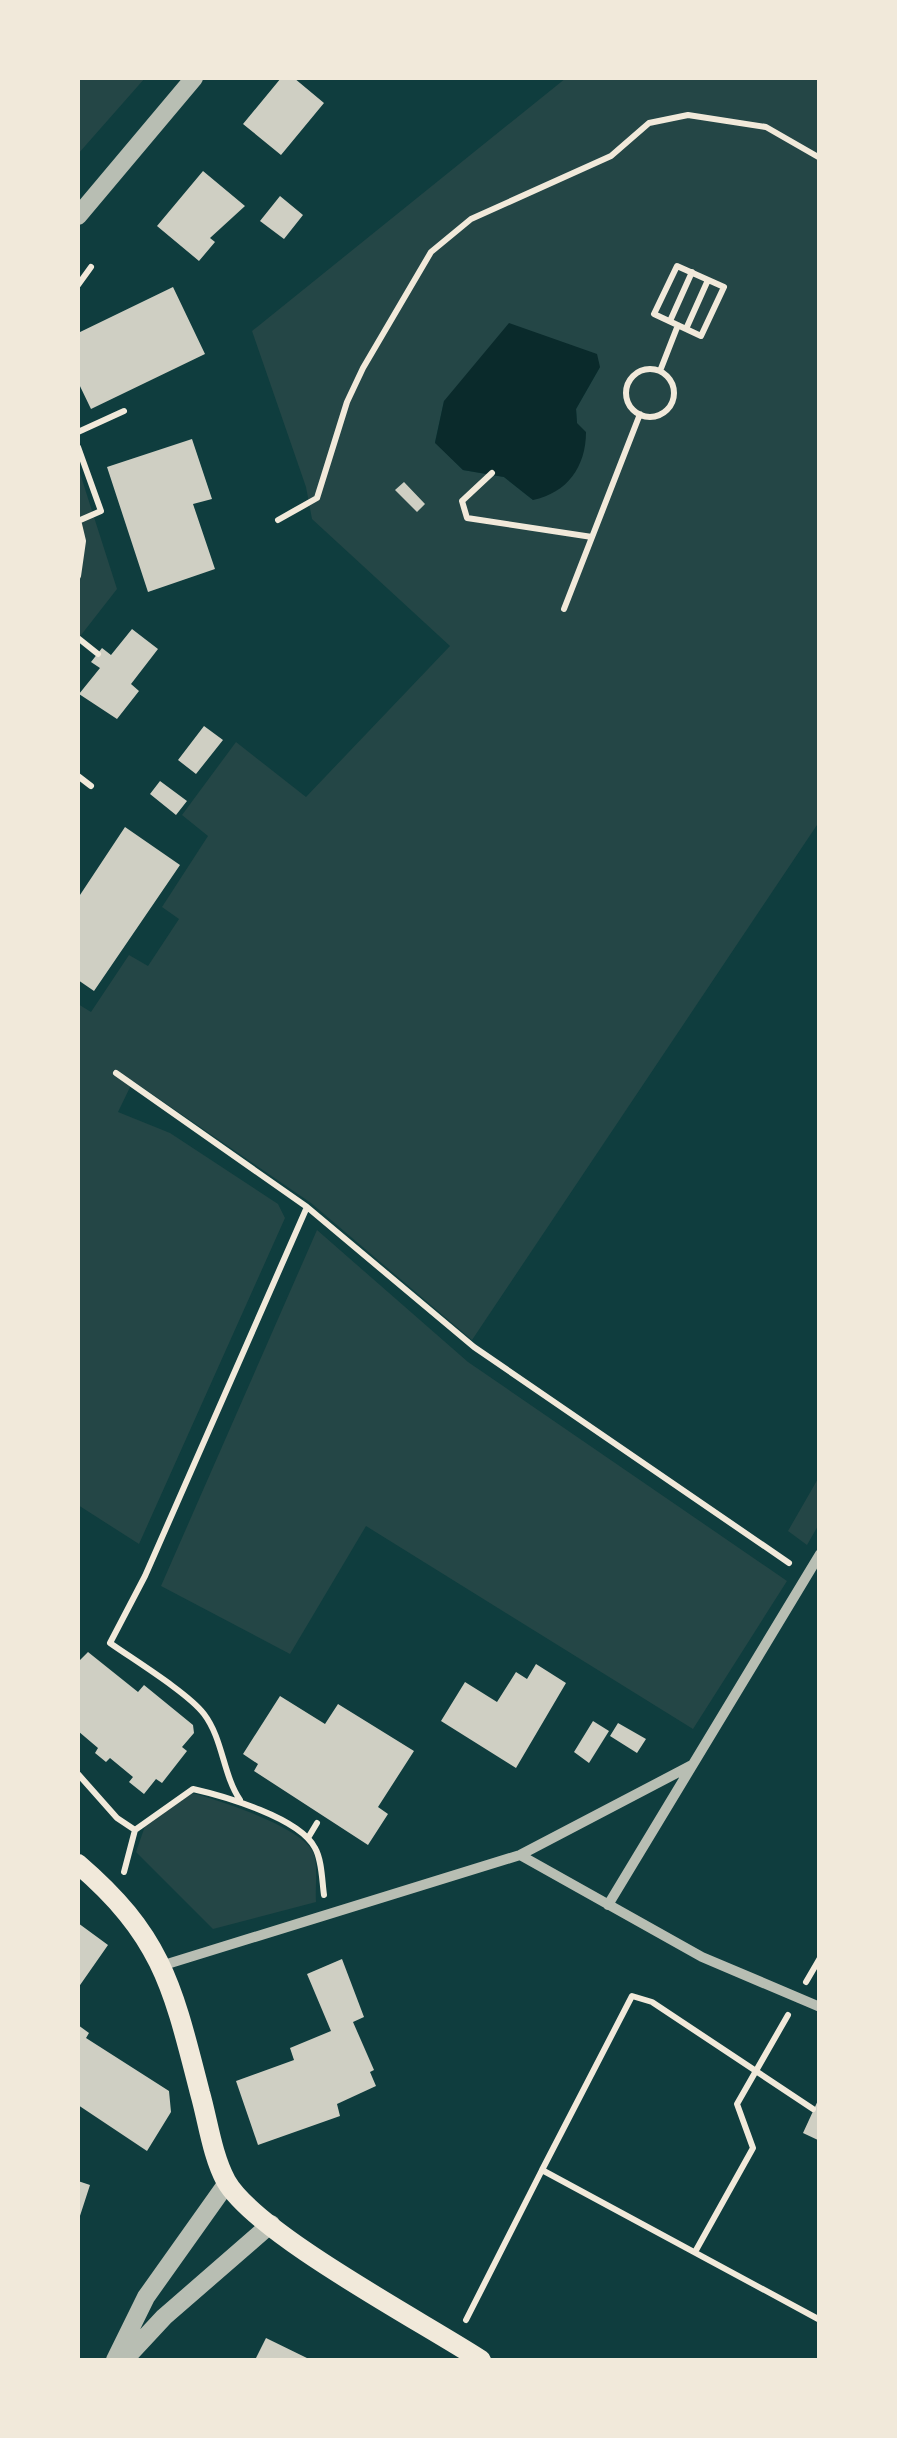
<svg xmlns="http://www.w3.org/2000/svg" width="897" height="2438" font-family="'Alegreya Sans',sans-serif">
<rect width="100%" height="100%" fill="#0f3d3e"/>
<!-- green -->
<path fill="#244646" fill-rule="evenodd" d="M 78,78 L 145,78 L 78,154 Z
M 566,78 L 819,78 L 819,822 L 472,1340 L 311,1203 L 133,1081 L 118,1112 L 170,1133 L 278,1204 L 285,1218 L 139,1544 L 78,1505 L 78,1004 L 91,1012 L 129,955 L 148,966 L 179,919 L 162,907 L 208,836 L 182,815 L 236,742 L 306,797 L 450,646 L 312,519 L 306,487 L 252,331 ZM 600,367 L 576,409 L 577,423 L 533,500 L 504,477 L 463,470 L 435,442 L 444,401 Z
M 78,467 L 117,589 L 78,639 Z
M 317,1230 L 468,1362 L 787,1581 L 693,1729 L 366,1526 L 290,1654 L 161,1586 Z
M 819,1477 L 819,1524 L 807,1545 L 788,1531 Z
M 192,1793 C 218,1800 304,1827 314,1854 C 318,1867 315,1888 316,1902 L 213,1929 L 136,1852 L 145,1826 Z"/>
<!-- water -->
<path fill="#0a2a2b" d="M 509,323 L 597,354 L 600,367 L 576,409 L 577,423 L 586,432 C 586,467 567,493 533,500 L 504,477 L 463,470 L 435,443 L 444,401 Z"/>
<!-- building -->
<path fill="#cfcfc3" d="M 281,78 L 294,78 L 324,103 L 281,155 L 243,124 Z
M 203,171 L 245,206 L 210,238 L 215,242 L 199,261 L 157,226 Z
M 280,196 L 303,215 L 284,239 L 260,221 Z
M 173,287 L 205,354 L 91,409 L 78,382 L 78,333 Z
M 192,439 L 212,499 L 193,504 L 215,569 L 148,592 L 107,467 Z
M 404,482 L 425,504 L 417,512 L 395,490 Z
M 132,629 L 158,649 L 131,684 L 139,691 L 117,719 L 79,694 L 100,668 L 91,662 L 102,648 L 111,655 Z
M 204,726 L 223,740 L 196,774 L 178,760 Z
M 160,781 L 187,801 L 176,815 L 150,794 Z
M 125,827 L 180,865 L 94,991 L 78,980 L 78,898 Z
M 88,1652 L 138,1692 L 144,1685 L 193,1725 L 194,1733 L 182,1747 L 187,1751 L 162,1783 L 156,1779 L 144,1794 L 129,1782 L 133,1777 L 110,1758 L 106,1762 L 95,1753 L 98,1748 L 78,1731 L 78,1662 Z
M 536,1664 L 566,1683 L 516,1768 L 441,1721 L 465,1682 L 497,1702 L 516,1672 L 527,1679 Z
M 280,1696 L 325,1724 L 338,1704 L 414,1751 L 378,1807 L 388,1814 L 368,1845 L 254,1771 L 258,1764 L 243,1754 Z
M 593,1721 L 609,1731 L 589,1763 L 574,1752 Z
M 618,1723 L 646,1739 L 637,1753 L 610,1736 Z
M 78,1923 L 108,1945 L 78,1988 Z
M 342,1959 L 364,2017 L 353,2022 L 374,2070 L 370,2072 L 376,2086 L 337,2104 L 340,2116 L 258,2145 L 236,2081 L 294,2060 L 290,2048 L 331,2031 L 307,1974 Z
M 78,2025 L 89,2033 L 86,2038 L 169,2091 L 171,2112 L 147,2151 L 78,2105 Z
M 820,2096 L 820,2141 L 803,2133 Z
M 78,2181 L 90,2185 L 78,2222 Z
M 266,2338 L 311,2360 L 255,2360 Z"/>
<g fill="none" stroke-linecap="round" stroke-linejoin="round">
<!-- path -->
<path stroke="#f1e9da" stroke-width="6" d="M 677,266 L 724,287 L 701,336 L 654,314 Z
M 78,285 L 91,267
M 670,321 L 692,272
M 686,329 L 708,280
M626 393a24 24 0 1 1 48 0a24 24 0 1 1-48 0Z
M 660,371 L 678,325
M 78,432 L 124,411
M 78,447 L 101,511 L 78,521
M 492,473 L 462,501 L 467,518 L 592,537
M 278,520 L 317,498 L 347,402 L 363,368 L 431,252 L 471,219 L 611,156 L 649,123 L 688,115 L 766,127 L 820,158
M 78,576 L 83,541 L 78,520
M 564,609 L 640,414
M 78,638 L 98,654
M 78,776 L 91,786
M 116,1073 L 307,1207 L 474,1347 L 789,1563
M 78,1774 L 117,1818 L 135,1830
M 240,1800 C 223,1775 223,1739 204,1714 C 188,1693 134,1660 110,1643 L 145,1576 L 307,1207
M 308,1838 L 317,1823
M 124,1872 L 135,1830 L 193,1789 C 224,1796 300,1818 315,1848 C 322,1860 322,1881 324,1895
M 806,1982 L 820,1958
M 813,2109 L 652,2002 L 632,1996 L 542,2170 L 820,2320
M 695,2252 L 753,2148 L 737,2104 L 788,2015
M 466,2320 L 542,2170"/>
<!-- minor -->
<path stroke="#b8beb3" stroke-width="10" d="M 520,1855 L 702,1957 L 820,2007
M 608,1905 L 820,1554
M 164,1965 L 520,1855 L 692,1765"/>
<!-- tertiary -->
<path stroke="#b8beb3" stroke-width="18" d="M 78,216 L 194,78
M 115,2360 L 146,2297 L 227,2183
M 124,2360 L 164,2317 L 271,2224"/>
<!-- secondary -->
<path stroke="#f1e9da" stroke-width="20" d="M 78,1864 C 163,1937 173,1988 200,2093 C 208,2121 212,2155 226,2181 C 256,2234 423,2322 481,2360"/>
</g>
<!-- border -->
<rect width="897" height="2438" fill="none" stroke="#f1e9da" stroke-width="160"/>
</svg>
